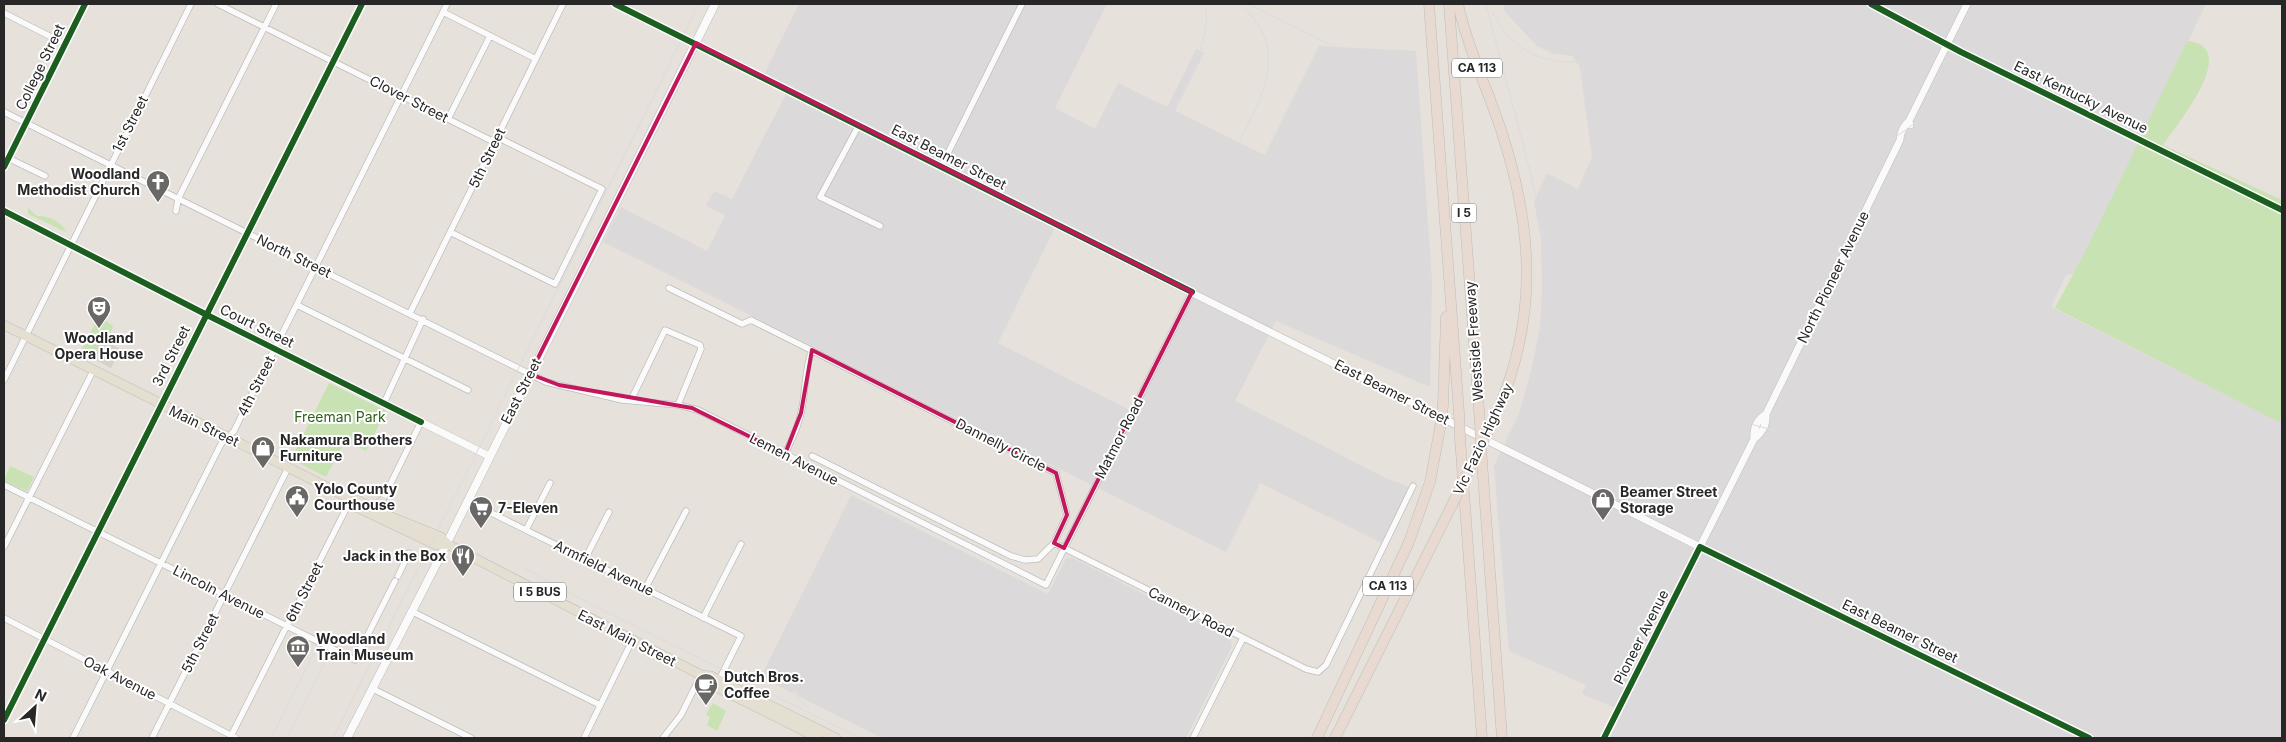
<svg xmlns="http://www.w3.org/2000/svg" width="2286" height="742" font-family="Inter,sans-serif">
<rect width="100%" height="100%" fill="#e6e1db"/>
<!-- industrial -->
<path fill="#dcd9db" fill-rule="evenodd" d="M 799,4 L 1107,4 L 1055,108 L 1095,129 L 1118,83 L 1167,107 L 1196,49 L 1204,53 L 1175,111 L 1265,155 L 1319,46 L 1416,51 L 1432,281 L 1430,387 L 1276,321 L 1235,401 L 1384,477 L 1412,488 L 1384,544 L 1260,483 L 1226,552 L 603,242 L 621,207 L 707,251 L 725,215 L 706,206 L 714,191 L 732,199 L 788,90 L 763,77 ZM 1057,224 L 1192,291 L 1132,411 L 998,343 Z
M 1503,4 L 2206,4 L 2076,273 L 2066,275 L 2051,307 L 2276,420 L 2282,408 L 2282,738 L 1604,738 L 1618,709 L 1582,694 L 1586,685 L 1509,651 L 1494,466 L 1520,411 L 1532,367 L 1540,328 L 1542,288 L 1541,239 L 1534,202 L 1547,173 L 1578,189 L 1592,157 L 1580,68 L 1573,56 L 1551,53 L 1537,46 L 1505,12 Z
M 851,495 L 1048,594 L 1066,559 L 1073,558 L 1230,638 L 1232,646 L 1186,738 L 883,738 L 800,697 L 795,691 L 792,693 L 761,677 Z"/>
<!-- green -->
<path fill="#c9e2b3" d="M 2187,41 C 2243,46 2176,125 2163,145 L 2282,200 L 2282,415 L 2279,422 L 2055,308 C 2103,221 2143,130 2187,41 Z
M 28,208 L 37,216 C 47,215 63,222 66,232 L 28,214 Z
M 98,317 L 112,325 L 113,327 L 109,336 L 111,344 L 120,349 L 111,368 L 81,352 Z
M 329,383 L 386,411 L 366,451 L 345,441 L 326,477 L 291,459 Z
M 10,466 L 34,477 L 27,491 L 4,481 Z
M 713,703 L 726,711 L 717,731 L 707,725 L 710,717 L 706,714 Z"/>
<!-- plaza -->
<path fill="#d6d1cb" d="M 104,334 L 109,336 L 111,344 L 120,349 L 111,368 L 92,358 Z"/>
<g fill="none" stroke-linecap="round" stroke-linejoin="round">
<!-- minor casing -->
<g stroke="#bfbdbd" stroke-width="7">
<path id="minor" d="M 218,4 L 490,140 L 501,139 L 602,189 L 555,284 L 450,232
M 443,12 L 536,59
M 4,13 L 65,44
M 4,112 L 546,382 L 622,400 L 678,405 L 698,410 L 1046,585 L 1192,292
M 448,119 L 490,36
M 859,125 L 820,197 L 880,226
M 8,158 L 45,176
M 941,167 L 1022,4
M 176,211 L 178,199 L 276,4
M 669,288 L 742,324 L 751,320 L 1056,473 L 1067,515 L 1054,543 L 1038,559 L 1025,560 L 1011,556 L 812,456
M 297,305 L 468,390
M 410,313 L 563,4
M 4,380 L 191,4
M 632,401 L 633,396 L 665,330 L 700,345 L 701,349 L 678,405
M 384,403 L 423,319
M 785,454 C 791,441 798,428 801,413 C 806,392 804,371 812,350
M 4,485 L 355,660 L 395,581
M 382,501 L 421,422
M 467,501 L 741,636 L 719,680
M 526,530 L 550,483
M 1054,543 L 1306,669 L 1318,672 L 1326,665 L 1413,486
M 4,547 L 93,371
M 1700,547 L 2089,738
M 585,559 L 609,512
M 398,576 L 409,553
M 645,589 L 686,511
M 413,612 L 600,705
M 4,618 L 236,738
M 703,618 L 741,544
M 373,689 L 471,738
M 4,720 L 362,4
M 73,738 L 221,444 L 234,431 L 252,394 L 447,4
M 152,738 L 288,468
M 230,738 L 351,499
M 584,738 L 632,641
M 663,738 L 681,715 L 701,675
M 1193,738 L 1243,638"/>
</g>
<!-- tertiary casing -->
<g stroke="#bfbdbd" stroke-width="8">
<path id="tertiary" d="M 615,4 L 1700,547
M 1871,4 L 1961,52 L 2282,210
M 1910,125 L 1909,121 L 1967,4
M 4,167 L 85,4
M 4,211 L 211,317 L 489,456
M 1754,439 C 1753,429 1757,420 1766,414 L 1900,140 C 1900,133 1904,125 1909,121
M 1604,738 L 1754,439 C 1762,433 1767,425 1766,414"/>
</g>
<!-- secondary casing -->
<g stroke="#bfbdbd" stroke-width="9">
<path id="secondary" d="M 347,738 L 441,555 L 715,4"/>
</g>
<!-- primary casing -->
<g stroke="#bfbdbb" stroke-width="10">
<path id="primary" d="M 4,325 L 351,499 L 357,500 L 379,512 L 441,537 L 447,544 L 701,675 L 711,676 L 836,738
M 351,499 L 354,506 L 392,524 L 436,545 L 447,544
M 372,508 L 376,507 L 382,501
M 701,675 L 708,683 L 818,738"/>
</g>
<!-- motorway casing -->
<g stroke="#bfbdbb" stroke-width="11">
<path id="motorway" d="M 1429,4 L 1459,413
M 1449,4 L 1480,423
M 1458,4 C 1468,49 1488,90 1502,133 C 1534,232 1538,321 1495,417
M 1443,405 L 1446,317
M 1460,438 L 1482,738
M 1481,448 L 1502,738
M 1317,738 L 1409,542 L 1430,482 L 1440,428
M 1335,738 L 1452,505"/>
</g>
<!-- minor -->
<use href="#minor" stroke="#fbfafa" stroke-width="5.5"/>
<!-- tertiary -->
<use href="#tertiary" stroke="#fbfafa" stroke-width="7"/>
<!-- secondary -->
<use href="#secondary" stroke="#fbfafa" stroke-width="8"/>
<!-- primary -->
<use href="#primary" stroke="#e5dfd1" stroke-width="9"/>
<!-- motorway -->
<use href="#motorway" stroke="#e8dad1" stroke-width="10"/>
<!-- rail -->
<path stroke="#dcdcdd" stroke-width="1" d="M 1240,4 C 1289,47 1265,91 1241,139
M 1248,4 C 1273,16 1298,29 1323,41 C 1335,47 1347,50 1359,55 C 1393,69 1411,98 1417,134 L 1429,293
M 1486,4 C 1504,75 1525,146 1541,219 C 1548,249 1544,279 1556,308 C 1563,324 1575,336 1589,345 L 1744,422 L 1783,433 L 1842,438 L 1872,449 L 1889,461
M 1492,11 C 1501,31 1516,47 1537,56 C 1558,65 1582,61 1605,62 C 1620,62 1635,65 1650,68 C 1708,81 1759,117 1813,141 C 1847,153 1883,149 1911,126 C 1927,113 1939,100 1961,100 C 1985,99 2008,116 2029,126
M 1680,64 L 1738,93 L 1759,111
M 1163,129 C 1178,96 1215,39 1205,4
M 1815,147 L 1858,169
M 1563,309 L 1586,332 L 1668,373
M 1656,382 L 1682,404 L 1727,426
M 1764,433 L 1865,483
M 524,568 L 596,607 L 860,738
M 809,709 C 758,665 797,610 821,564
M 271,738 L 314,653
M 287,738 L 326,660
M 333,738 L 481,444 L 699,4"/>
<!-- motorway-bridge casing -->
<g stroke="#bfbdbb" stroke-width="11" stroke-linecap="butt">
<path id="motorway-bridge" d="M 1459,413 L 1460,438
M 1480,423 L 1481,445
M 1440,428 L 1443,405
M 1452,505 L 1495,417"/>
</g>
<!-- motorway-bridge -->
<use href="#motorway-bridge" stroke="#e8dad1" stroke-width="10"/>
<!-- cycleway casing -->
<g stroke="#fff" stroke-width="9">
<path id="cycleway" d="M 615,4 L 1192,292
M 1871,4 L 1961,52 L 2282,210
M 4,167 L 85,4
M 4,211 L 211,317 L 421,422
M 4,720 L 362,4
M 1604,738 L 1700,547 L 2089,738"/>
</g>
<!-- cycleway -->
<use href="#cycleway" stroke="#1b5e20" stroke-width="6"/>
</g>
<!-- marked area -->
<path fill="none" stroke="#c2185b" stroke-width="4" stroke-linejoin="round" d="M 696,43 L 1192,292 L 1064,548 L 1054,543 L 1067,515 L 1056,473 L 812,350 L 801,413 L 785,454 L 692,408 L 559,385 L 530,374 Z"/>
<!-- icons -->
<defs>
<g id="church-pin" transform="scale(1.25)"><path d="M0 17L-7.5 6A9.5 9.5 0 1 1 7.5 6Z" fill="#6a6866" stroke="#fff"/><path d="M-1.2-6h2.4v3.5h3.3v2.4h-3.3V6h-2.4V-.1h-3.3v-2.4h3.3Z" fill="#fff"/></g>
<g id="theatre-pin" transform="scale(1.25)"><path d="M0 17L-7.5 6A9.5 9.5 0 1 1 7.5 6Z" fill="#6a6866" stroke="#fff"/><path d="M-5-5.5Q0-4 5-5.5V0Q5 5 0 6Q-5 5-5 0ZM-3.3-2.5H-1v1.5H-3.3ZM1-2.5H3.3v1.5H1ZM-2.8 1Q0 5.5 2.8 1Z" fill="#fff"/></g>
<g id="shop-pin" transform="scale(1.25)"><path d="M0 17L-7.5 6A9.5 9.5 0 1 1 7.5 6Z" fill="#6a6866" stroke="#fff"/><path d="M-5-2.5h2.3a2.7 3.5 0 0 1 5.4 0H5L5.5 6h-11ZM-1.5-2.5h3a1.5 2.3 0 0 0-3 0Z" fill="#fff"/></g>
<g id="civic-pin" transform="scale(1.25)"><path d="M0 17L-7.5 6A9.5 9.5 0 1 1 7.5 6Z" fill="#6a6866" stroke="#fff"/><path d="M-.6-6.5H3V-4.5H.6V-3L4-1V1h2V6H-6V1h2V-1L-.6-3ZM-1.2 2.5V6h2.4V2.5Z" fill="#fff"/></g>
<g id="supermarket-pin" transform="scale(1.25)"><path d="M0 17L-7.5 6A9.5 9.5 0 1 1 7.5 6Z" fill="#6a6866" stroke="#fff"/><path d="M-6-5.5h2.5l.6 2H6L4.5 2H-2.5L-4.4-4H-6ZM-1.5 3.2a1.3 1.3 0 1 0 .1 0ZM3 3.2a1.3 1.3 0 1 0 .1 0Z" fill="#fff"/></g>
<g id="restaurant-pin" transform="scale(1.25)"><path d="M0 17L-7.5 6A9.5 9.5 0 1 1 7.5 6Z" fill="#6a6866" stroke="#fff"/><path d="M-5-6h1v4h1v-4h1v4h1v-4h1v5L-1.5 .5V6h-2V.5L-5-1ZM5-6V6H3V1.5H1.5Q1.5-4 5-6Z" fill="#fff"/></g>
<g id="museum-pin" transform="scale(1.25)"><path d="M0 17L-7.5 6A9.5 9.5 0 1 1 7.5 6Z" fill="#6a6866" stroke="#fff"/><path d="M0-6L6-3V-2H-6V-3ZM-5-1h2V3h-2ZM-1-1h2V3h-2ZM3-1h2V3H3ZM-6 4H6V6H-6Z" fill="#fff"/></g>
<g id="cafe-pin" transform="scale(1.25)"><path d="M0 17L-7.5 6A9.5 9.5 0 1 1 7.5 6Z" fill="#6a6866" stroke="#fff"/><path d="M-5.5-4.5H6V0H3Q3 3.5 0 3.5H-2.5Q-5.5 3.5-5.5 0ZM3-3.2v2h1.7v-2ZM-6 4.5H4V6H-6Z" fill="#fff"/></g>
</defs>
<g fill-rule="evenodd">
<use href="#church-pin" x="158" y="182"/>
<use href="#theatre-pin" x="99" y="308"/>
<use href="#shop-pin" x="263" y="448"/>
<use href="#civic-pin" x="297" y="497"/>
<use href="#shop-pin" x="1603" y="500"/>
<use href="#supermarket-pin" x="481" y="508"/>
<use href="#restaurant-pin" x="463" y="556"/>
<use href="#museum-pin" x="298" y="647"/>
<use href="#cafe-pin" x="706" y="685"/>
</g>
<g text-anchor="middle" stroke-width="4" stroke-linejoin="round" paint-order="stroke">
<!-- shield labels -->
<g fill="#fff" stroke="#686868" stroke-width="1">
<rect x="1452" y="58.5" width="50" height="19" rx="4"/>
<rect x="1451.5" y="203.5" width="25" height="19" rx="4"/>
<rect x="1363" y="576.5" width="50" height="19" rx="4"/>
<rect x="514" y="582.5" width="52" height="19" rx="4"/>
</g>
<g font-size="12" font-weight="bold" fill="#272727">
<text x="1477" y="72">CA 113</text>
<text x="1464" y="217">I 5</text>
<text x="1388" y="590">CA 113</text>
<text x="540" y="596">I 5 BUS</text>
</g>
<!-- street labels -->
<g font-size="14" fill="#272727" stroke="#fff">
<text transform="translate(40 67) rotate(-64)" y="5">College Street</text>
<text transform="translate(2081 97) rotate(26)" y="5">East Kentucky Avenue</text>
<text transform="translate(409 99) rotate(27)" y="5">Clover Street</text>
<text transform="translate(130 124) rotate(-63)" y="5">1st Street</text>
<text transform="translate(949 157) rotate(27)" y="5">East Beamer Street</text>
<text transform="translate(487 158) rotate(-64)" y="5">5th Street</text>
<text transform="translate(294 256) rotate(26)" y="5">North Street</text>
<text transform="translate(1833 277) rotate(-64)" y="5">North Pioneer Avenue</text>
<text transform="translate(257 326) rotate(26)" y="5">Court Street</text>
<text transform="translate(1474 341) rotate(-94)" y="5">Westside Freeway</text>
<text transform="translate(171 356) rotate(-63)" y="5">3rd Street</text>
<text transform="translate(256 386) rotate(-63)" y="5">4th Street</text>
<text transform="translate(521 391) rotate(-63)" y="5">East Street</text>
<text transform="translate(1392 392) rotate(27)" y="5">East Beamer Street</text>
<text transform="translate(204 426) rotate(26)" y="5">Main Street</text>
<text transform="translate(1119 438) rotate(-63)" y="5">Matmor Road</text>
<text transform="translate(1483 439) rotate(-65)" y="5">Vic Fazio Highway</text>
<text transform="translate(1001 445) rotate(27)" y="5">Dannelly Circle</text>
<text transform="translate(794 459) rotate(27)" y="5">Lemen Avenue</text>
<text transform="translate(604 568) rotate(26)" y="5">Armfield Avenue</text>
<text transform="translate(219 592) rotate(27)" y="5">Lincoln Avenue</text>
<text transform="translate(304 592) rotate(-63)" y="5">6th Street</text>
<text transform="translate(1191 612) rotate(27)" y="5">Cannery Road</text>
<text transform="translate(1900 631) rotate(26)" y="5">East Beamer Street</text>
<text transform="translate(1641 637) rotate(-63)" y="5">Pioneer Avenue</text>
<text transform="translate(627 638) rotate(27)" y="5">East Main Street</text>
<text transform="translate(200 643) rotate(-63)" y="5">5th Street</text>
<text transform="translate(120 678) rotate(27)" y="5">Oak Avenue</text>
</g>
<!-- poi labels -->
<g font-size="14" font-weight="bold" fill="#272727" stroke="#fff" text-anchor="start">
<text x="140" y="179" text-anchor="end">Woodland<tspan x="140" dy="16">Methodist Church</tspan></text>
<text x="99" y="343" text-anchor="middle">Woodland<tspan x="99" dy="16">Opera House</tspan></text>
<text x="280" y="445">Nakamura Brothers<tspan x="280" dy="16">Furniture</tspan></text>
<text x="314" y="494">Yolo County<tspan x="314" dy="16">Courthouse</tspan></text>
<text x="1620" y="497">Beamer Street<tspan x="1620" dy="16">Storage</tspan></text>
<text x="498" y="513">7-Eleven</text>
<text x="446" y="561" text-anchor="end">Jack in the Box</text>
<text x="316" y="644">Woodland<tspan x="316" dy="16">Train Museum</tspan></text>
<text x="724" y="682">Dutch Bros.<tspan x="724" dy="16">Coffee</tspan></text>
</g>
<!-- park labels -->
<g font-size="14" fill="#2b6218" stroke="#fff">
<text x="340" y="422">Freeman Park</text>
</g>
</g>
<!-- border -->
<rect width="2286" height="742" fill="none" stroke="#272727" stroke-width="10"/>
<!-- north arrow -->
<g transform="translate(35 707) rotate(26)" stroke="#ffffff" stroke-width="4" paint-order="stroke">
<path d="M0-4L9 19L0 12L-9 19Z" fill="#272727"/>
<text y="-8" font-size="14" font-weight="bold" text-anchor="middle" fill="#272727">N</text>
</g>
</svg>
